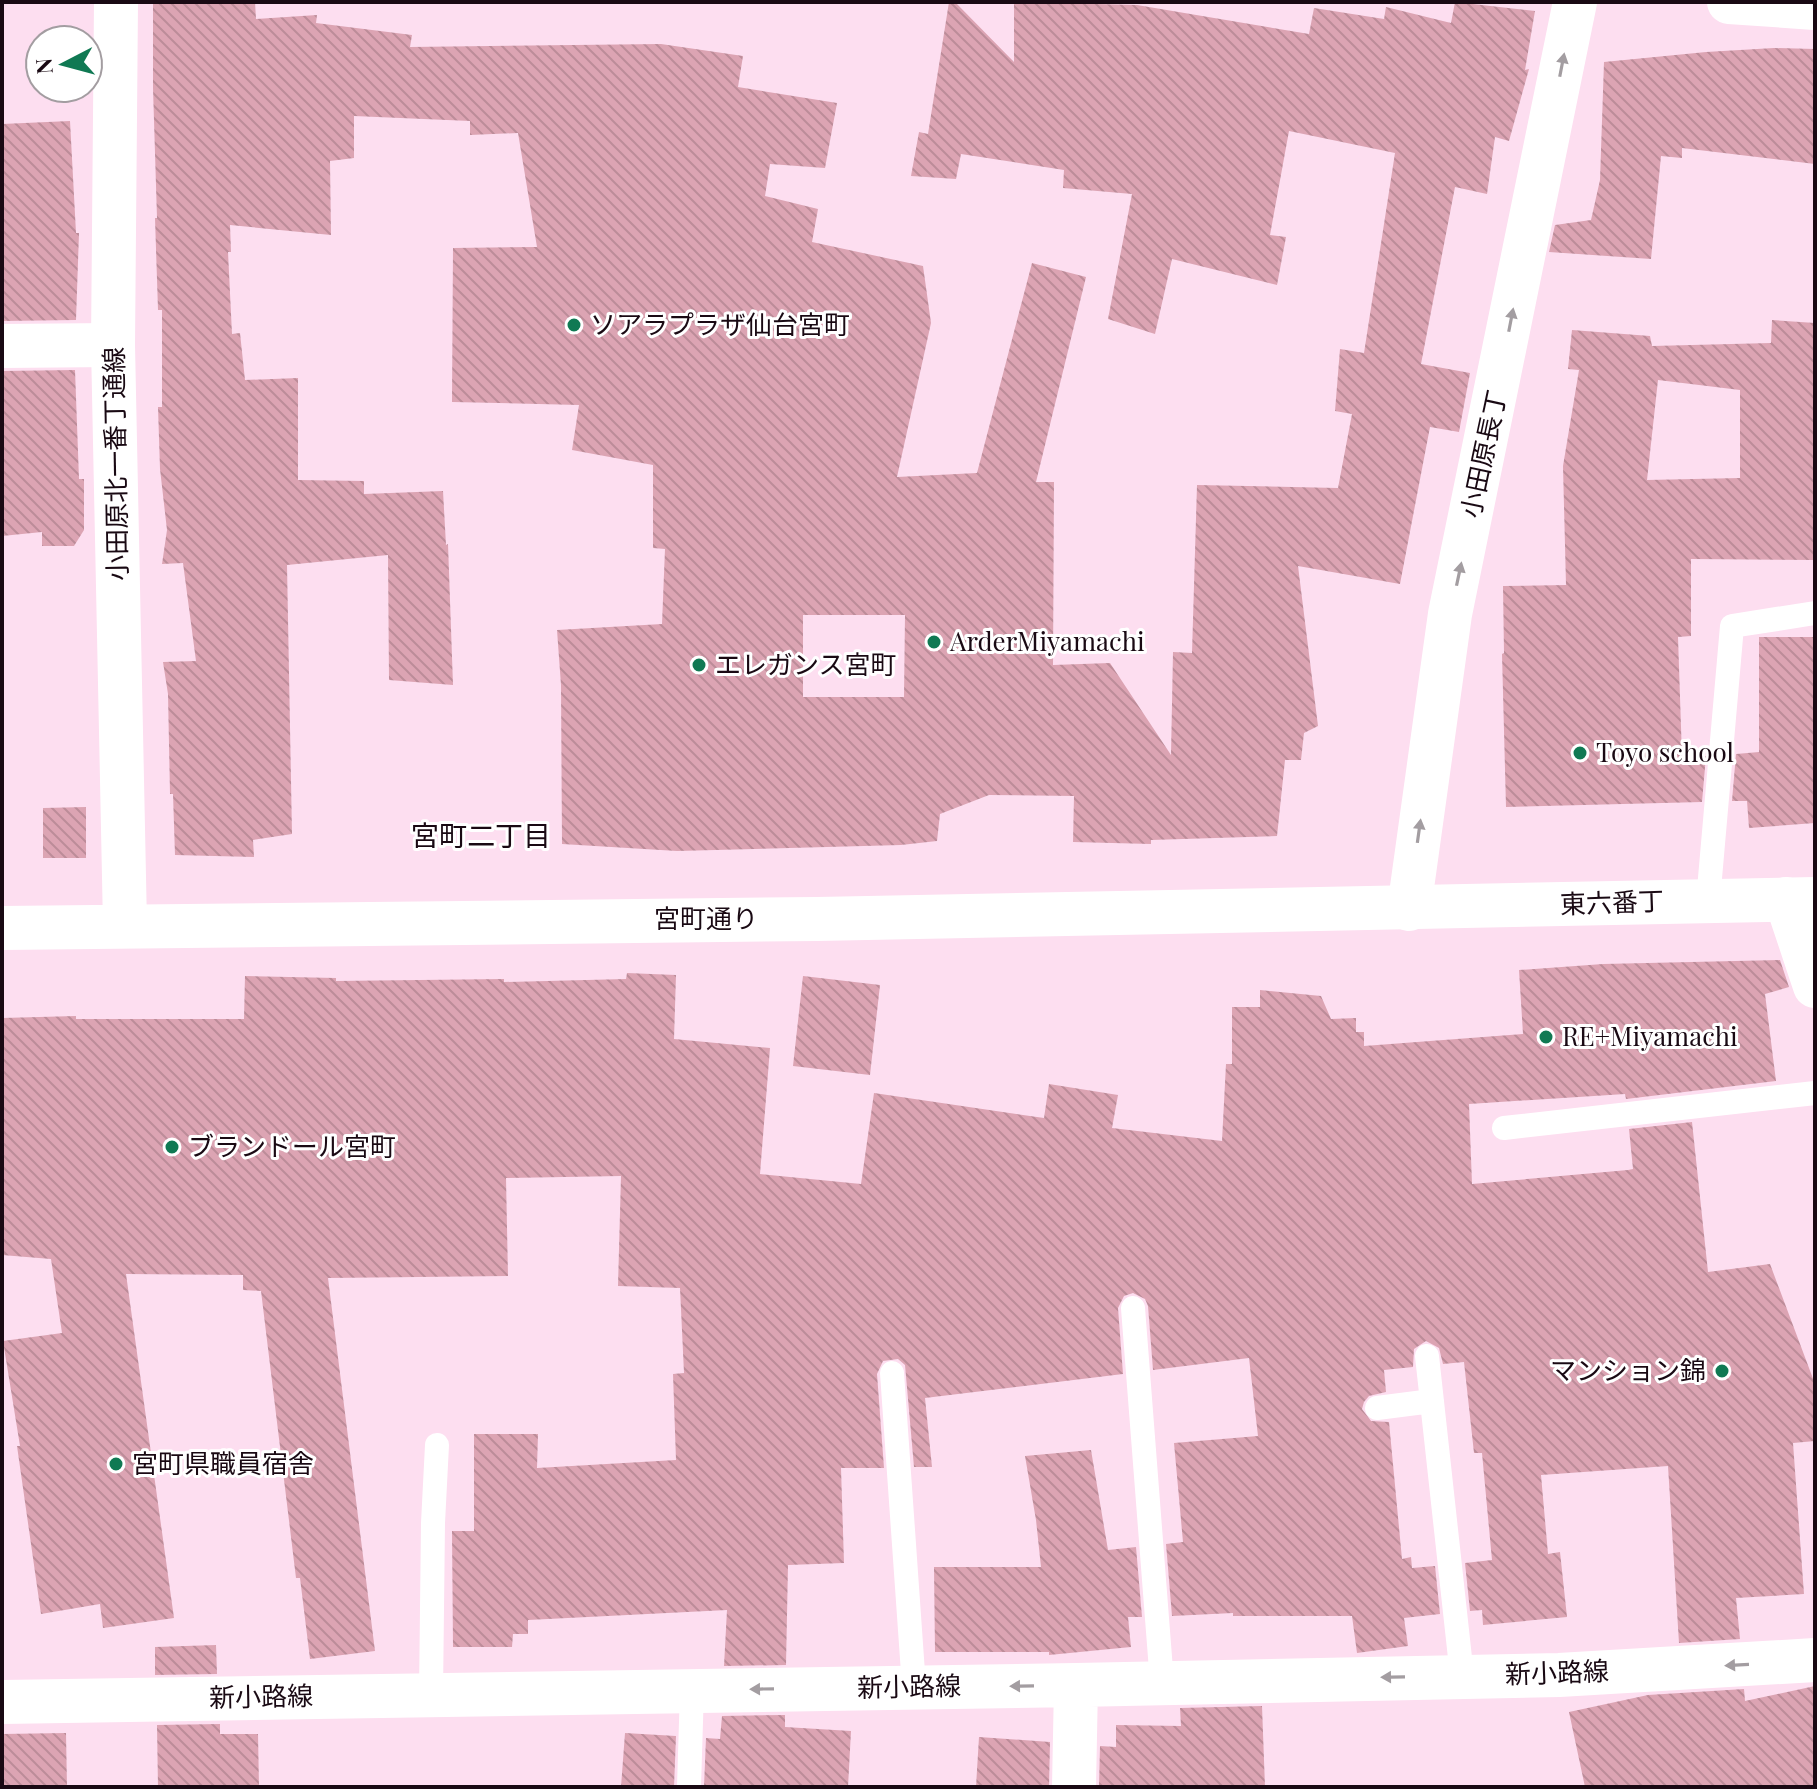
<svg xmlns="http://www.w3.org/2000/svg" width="1817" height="1789" font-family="'Playfair Display','Noto Sans JP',serif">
<defs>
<pattern id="building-back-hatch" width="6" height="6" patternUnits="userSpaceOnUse" patternTransform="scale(2)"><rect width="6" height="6" fill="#dca4b3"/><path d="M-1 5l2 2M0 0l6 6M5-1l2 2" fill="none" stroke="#bc8c99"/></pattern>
</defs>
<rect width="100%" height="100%" fill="#fddef0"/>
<!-- building -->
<path fill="url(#building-back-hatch)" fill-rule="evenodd" d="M 153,2 L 255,2 L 256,19 L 317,15 L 316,23 L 412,35 L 410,47 L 661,44 L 743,56 L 738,87 L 837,103 L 825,168 L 770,164 L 765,196 L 818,209 L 812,242 L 923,266 L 931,323 L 897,477 L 977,473 L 1032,263 L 1086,277 L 1036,482 L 1054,482 L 1053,665 L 1110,663 L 1171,755 L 1173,652 L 1192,653 L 1197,485 L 1338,488 L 1352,414 L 1335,411 L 1340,349 L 1364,353 L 1395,153 L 1289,131 L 1270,235 L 1286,237 L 1277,285 L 1172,259 L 1155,334 L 1108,319 L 1132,194 L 1063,188 L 1064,170 L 961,154 L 956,179 L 911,176 L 919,132 L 928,134 L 949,2 L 955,2 L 1014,62 L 1014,2 L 1137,5 L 1309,34 L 1314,8 L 1384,19 L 1386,7 L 1451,23 L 1455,2 L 1535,11 L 1525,70 L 1529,69 L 1509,141 L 1495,137 L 1487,194 L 1455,187 L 1421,364 L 1470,373 L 1459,432 L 1430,427 L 1400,584 L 1298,566 L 1318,726 L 1304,733 L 1301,760 L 1285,760 L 1277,836 L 1151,840 L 1151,844 L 1073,842 L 1074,796 L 989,795 L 940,814 L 937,841 L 901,845 L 677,851 L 562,844 L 561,685 L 557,630 L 662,624 L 665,549 L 653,548 L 653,465 L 572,450 L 579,405 L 452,402 L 453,248 L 537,247 L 518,133 L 470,135 L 470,121 L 354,116 L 354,158 L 330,161 L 331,235 L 230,225 L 231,252 L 228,252 L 232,334 L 240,333 L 245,380 L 298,378 L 298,480 L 364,481 L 364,494 L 443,491 L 446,545 L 448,544 L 453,685 L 389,680 L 388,555 L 287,565 L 292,834 L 253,840 L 254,857 L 175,855 L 173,794 L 170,794 L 168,694 L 163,662 L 196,661 L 183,563 L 162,564 L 167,530 L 160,469 L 158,407 L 162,407 L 162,310 L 158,310 L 155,218 L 157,218 L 153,88 ZM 803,615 L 905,615 L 904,697 L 803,697 Z
M 1774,48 L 1815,49 L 1815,164 L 1682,148 L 1682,158 L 1661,156 L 1651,259 L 1549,252 L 1555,225 L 1591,220 L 1600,180 L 1604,62 L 1706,52 Z
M 70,121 L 76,233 L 79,233 L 76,320 L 2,321 L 2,124 Z
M 1772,320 L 1815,323 L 1815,560 L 1691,559 L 1691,636 L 1678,637 L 1682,757 L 1706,756 L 1702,802 L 1506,807 L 1502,654 L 1504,653 L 1503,586 L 1566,585 L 1563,466 L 1579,370 L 1568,369 L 1572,330 L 1650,336 L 1652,346 L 1771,343 ZM 1658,380 L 1740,390 L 1740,478 L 1647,480 Z
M 75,370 L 79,479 L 84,479 L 84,530 L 74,546 L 42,546 L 42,532 L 2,536 L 2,371 Z
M 1759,637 L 1815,637 L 1815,823 L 1749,828 L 1747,801 L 1732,801 L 1736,754 L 1759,752 Z
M 86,807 L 86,858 L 43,858 L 43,808 Z
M 1780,960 L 1789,987 L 1765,994 L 1776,1081 L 1626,1099 L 1625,1094 L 1469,1104 L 1472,1184 L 1628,1170 L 1633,1169 L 1629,1129 L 1692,1122 L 1708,1272 L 1770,1264 L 1815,1384 L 1815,1441 L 1793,1443 L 1804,1594 L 1736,1598 L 1740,1639 L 1679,1643 L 1668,1466 L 1541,1475 L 1548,1554 L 1560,1552 L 1567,1617 L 1483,1625 L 1482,1610 L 1470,1611 L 1465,1563 L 1492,1560 L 1482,1453 L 1474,1453 L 1464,1362 L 1443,1364 L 1439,1348 L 1426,1341 L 1414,1349 L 1413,1367 L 1384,1370 L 1386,1392 L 1369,1396 L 1364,1402 L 1362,1409 L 1371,1421 L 1389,1422 L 1402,1559 L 1411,1557 L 1412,1568 L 1435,1566 L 1440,1614 L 1404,1618 L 1408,1646 L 1357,1653 L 1352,1616 L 1233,1616 L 1233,1613 L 1172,1616 L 1166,1544 L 1183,1542 L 1174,1443 L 1258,1436 L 1249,1358 L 1153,1370 L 1148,1306 L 1145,1299 L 1133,1293 L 1124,1296 L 1118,1308 L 1123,1374 L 925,1398 L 932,1467 L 914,1467 L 905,1365 L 898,1359 L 883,1361 L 877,1374 L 884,1468 L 841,1468 L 844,1563 L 788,1565 L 786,1665 L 724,1666 L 727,1610 L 528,1620 L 528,1634 L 513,1634 L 512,1647 L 453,1647 L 452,1531 L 474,1531 L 474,1434 L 538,1434 L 537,1468 L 676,1460 L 673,1374 L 684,1373 L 680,1288 L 618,1286 L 621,1176 L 506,1178 L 508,1276 L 328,1278 L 375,1651 L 310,1659 L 300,1578 L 296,1578 L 261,1291 L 243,1290 L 243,1275 L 126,1274 L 174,1618 L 103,1628 L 100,1604 L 41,1614 L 17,1446 L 20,1446 L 3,1341 L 62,1333 L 51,1259 L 2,1255 L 2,1018 L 76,1016 L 76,1019 L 244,1019 L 245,976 L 336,978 L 336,981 L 504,979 L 504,982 L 626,979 L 627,973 L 676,975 L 674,1039 L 770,1048 L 760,1174 L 861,1184 L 874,1093 L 1044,1118 L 1049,1084 L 1118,1095 L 1112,1128 L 1222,1141 L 1226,1064 L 1232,1064 L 1232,1007 L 1260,1007 L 1260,990 L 1321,996 L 1331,1019 L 1356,1018 L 1356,1032 L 1364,1032 L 1364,1046 L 1523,1034 L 1519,970 L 1603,964 Z
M 803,976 L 880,985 L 870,1075 L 793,1066 Z
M 1091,1450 L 1108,1550 L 1136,1547 L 1142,1617 L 1128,1617 L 1131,1647 L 1049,1655 L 1049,1652 L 935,1652 L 934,1567 L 1041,1567 L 1036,1520 L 1025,1456 Z
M 216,1645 L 217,1674 L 155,1675 L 155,1647 Z
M 1815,1686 L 1815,1787 L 1585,1787 L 1569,1712 L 1648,1695 L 1744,1689 L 1745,1701 Z
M 1262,1706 L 1265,1787 L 1099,1787 L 1100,1746 L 1116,1747 L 1116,1725 L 1181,1726 L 1180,1708 Z
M 785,1715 L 785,1727 L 851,1731 L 848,1787 L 704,1787 L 706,1738 L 720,1739 L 722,1716 Z
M 220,1724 L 220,1734 L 258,1734 L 259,1787 L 158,1787 L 157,1725 Z
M 66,1733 L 67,1787 L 2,1787 L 2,1734 Z
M 625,1733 L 676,1736 L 674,1787 L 621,1787 Z
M 979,1737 L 1050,1742 L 1049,1787 L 976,1787 Z"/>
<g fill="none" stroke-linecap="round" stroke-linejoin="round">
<!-- lane -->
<path stroke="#fff" stroke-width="24" d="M 1708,901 L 1732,626 L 1815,613
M 1504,1128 L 1815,1093
M 1133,1308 L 1162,1683
M 1427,1356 L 1462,1676
M 892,1373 L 914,1687
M 1377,1408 L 1432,1401
M 431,1694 L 433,1523 L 437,1445
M 689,1787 L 692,1689"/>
<!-- street -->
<path stroke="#fff" stroke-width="44" d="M 1729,2 L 1815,8
M 2,346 L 113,345
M 1786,899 L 1815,986
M 1409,909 L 1450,614 L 1575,2
M 2,1702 L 1076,1685 L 1559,1675 L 1815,1660
M 1074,1787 L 1076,1685"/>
<!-- secondary -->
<path stroke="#fff" stroke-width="44" d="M 116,2 L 113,345 L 125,925
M 2,928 L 817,919 L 1815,899"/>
</g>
<!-- one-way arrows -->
<defs><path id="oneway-solid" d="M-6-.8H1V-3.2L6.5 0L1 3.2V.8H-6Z" transform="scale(2)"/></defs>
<g fill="#a39da1">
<use href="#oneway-solid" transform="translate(1562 65) rotate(-79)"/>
<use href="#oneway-solid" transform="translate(1511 320) rotate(-79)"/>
<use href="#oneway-solid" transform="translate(1459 574) rotate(-78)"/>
<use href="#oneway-solid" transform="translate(1419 831) rotate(-82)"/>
<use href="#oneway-solid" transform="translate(1737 1665) rotate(177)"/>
<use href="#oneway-solid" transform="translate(1393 1677) rotate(179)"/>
<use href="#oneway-solid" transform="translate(1022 1686) rotate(179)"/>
<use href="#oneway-solid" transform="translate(762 1689) rotate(179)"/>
</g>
<!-- markers -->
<g fill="#107953" stroke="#fff" stroke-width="3">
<circle cx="574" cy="325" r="8"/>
<circle cx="934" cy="642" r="8"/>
<circle cx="699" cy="665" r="8"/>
<circle cx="1580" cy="753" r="8"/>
<circle cx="1546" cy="1037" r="8"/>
<circle cx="172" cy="1147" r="8"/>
<circle cx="1722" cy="1371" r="8"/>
<circle cx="116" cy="1464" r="8"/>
</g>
<g text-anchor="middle" stroke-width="6" stroke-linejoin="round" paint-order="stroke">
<!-- poi labels -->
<g font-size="26" fill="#190913" stroke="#fff" text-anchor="start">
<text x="590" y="334">ソアラプラザ仙台宮町</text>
<text x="950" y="651">ArderMiyamachi</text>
<text x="715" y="674">エレガンス宮町</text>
<text x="1596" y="762">Toyo school</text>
<text x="1562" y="1046">RE+Miyamachi</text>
<text x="188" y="1156">ブランドール宮町</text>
<text x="1706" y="1380" text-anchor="end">マンション錦</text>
<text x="132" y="1473">宮町県職員宿舎</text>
</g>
<!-- street labels -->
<g font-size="26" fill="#190913" stroke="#fff">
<text transform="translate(1484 454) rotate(-78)" y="9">小田原長丁</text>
<text transform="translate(116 464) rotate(-91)" y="9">小田原北一番丁通線</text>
<text transform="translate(1612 903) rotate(-2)" y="9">東六番丁</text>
<text x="706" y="928">宮町通り</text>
<text transform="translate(1557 1673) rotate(-2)" y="9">新小路線</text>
<text transform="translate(909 1687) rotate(-1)" y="9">新小路線</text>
<text transform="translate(261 1697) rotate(-1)" y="9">新小路線</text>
</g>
<!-- neighbourhood labels -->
<g font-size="28" fill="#190913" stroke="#fff">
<text x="481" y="846">宮町二丁目</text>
</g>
</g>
<!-- border -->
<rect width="1817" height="1789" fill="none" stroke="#190913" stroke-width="8"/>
<!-- north arrow -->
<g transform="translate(64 64) rotate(264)"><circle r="38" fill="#ffffff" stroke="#a39da1" stroke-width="2"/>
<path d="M0-6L14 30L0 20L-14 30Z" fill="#107953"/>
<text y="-12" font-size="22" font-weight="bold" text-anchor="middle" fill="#190913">N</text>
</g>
</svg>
